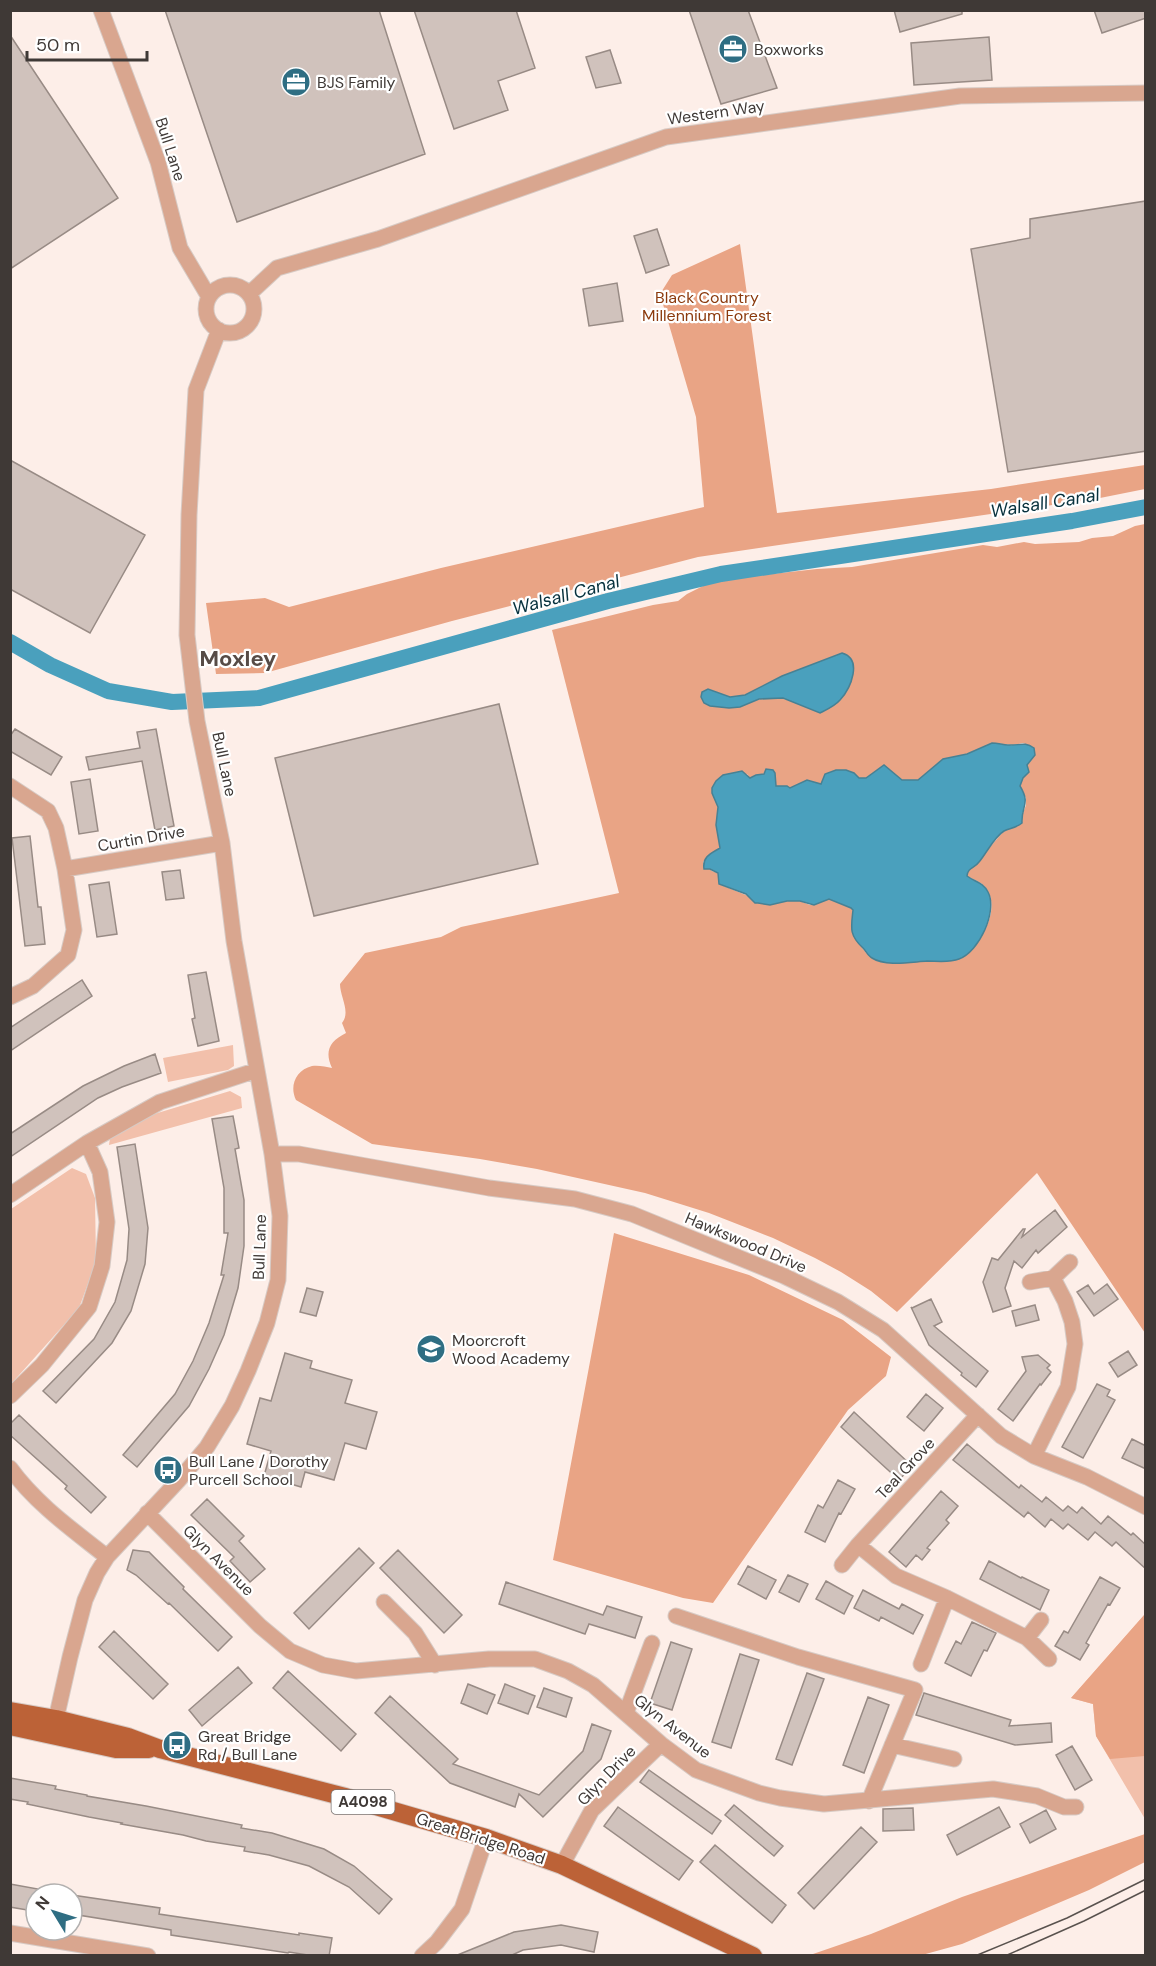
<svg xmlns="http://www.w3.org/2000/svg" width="1156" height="1966" font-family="'DM Sans',sans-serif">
<rect width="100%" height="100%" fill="#fdeee8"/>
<!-- green -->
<path fill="#f2c0ab" d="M 233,1045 L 234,1066 L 228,1070 L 168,1082 L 163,1058 Z
M 230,1091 L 241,1097 L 242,1108 L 109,1145 L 110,1138 L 151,1115 Z
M 72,1168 L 86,1174 L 95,1198 L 96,1262 L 79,1308 L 11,1384 L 11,1209 Z
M 1145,1614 L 1145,1819 L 1096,1736 L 1093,1704 L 1071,1698 Z"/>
<!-- forest -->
<path fill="#e9a485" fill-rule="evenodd" d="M 740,244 L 777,513 L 991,489 L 1145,465 L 1145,489 L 1100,498 L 698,557 L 452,621 L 265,673 L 216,674 L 206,603 L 265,598 L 289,607 L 441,568 L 704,507 L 696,417 L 660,294 L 672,275 Z
M 1145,524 L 1145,1333 L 1037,1173 L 897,1312 L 871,1291 L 841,1272 L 815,1258 L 773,1238 L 709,1213 L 645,1193 L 537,1169 L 480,1159 L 372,1144 L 296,1100 C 289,1086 296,1070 312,1066 C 319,1065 326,1067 332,1068 C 324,1051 330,1041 346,1033 L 342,1023 C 351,1012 340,997 340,984 L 365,953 L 441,937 L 461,927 L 619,893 L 552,630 L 653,605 L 678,601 L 687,594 L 715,580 L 817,569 L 852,567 L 983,545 L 997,547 L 1024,542 L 1035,544 L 1079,542 L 1092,538 L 1113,536 L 1135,526 ZM 842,653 L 820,713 C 795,703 776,690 749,703 L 702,692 L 708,689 L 730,697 L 745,695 L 782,676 ZM 992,743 L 1013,745 L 1023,743 L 1034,748 L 1035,755 L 1026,767 L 1029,772 L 1023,778 L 1020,786 L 1026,798 L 1026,805 L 1022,816 L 1003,832 L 982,856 L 977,864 L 968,869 L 967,876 C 973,880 981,881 986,888 C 1003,912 977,950 955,960 C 946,963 936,961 927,961 C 899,962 868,970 857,937 C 853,927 851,921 853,910 L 851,908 L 829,899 L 810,905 L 800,901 L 787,901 L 770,905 L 719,884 L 718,873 L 712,871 L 703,862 L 720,848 L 716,825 L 718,807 L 712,793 L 712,788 L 716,781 L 747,774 L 750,778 L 766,773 L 766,769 L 776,780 L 776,786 L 786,786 L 790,788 L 807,780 L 821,784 L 825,774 L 836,770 L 846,770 L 854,773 L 859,778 L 866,778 L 884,765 L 902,780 L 918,780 L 943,759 L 967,754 Z
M 614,1233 L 749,1275 L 843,1320 L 891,1357 L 886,1376 L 848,1410 L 713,1603 L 683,1598 L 553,1560 Z
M 1145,1614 L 1145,1756 L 1110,1759 L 1096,1736 L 1093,1704 L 1071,1698 Z
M 1145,1834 L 1145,1862 L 1089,1890 L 962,1944 L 922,1955 L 815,1956 L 813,1954 L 871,1934 L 962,1897 Z"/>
<!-- water -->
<path fill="#4aa0bd" stroke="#478194" stroke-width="1.5" d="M 842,653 C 863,659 851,688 840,700 C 835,706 826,710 820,713 L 783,698 L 759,699 L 740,707 L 729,708 L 710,706 L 704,703 L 701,697 L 702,692 L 708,689 L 730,697 L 745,695 L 782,676 Z
M 992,743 C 998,743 1003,745 1008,745 C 1019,746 1024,741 1034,748 L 1035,755 L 1027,765 L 1029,772 L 1023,778 L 1020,786 C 1031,804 1021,806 1022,823 C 1016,828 1010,828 1004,831 C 994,837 986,854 979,862 C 974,869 968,867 967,876 C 975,882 983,882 988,892 C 998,911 979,952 959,959 C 949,963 937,961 927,961 C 911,962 886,967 872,958 C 868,956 866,951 863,948 C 849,935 851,928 853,910 L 851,908 L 829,899 L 814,905 L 800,901 L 787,901 L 770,905 L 758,903 L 755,903 L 746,894 L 719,884 L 718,873 L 710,869 L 704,869 C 702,856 712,853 720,848 L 716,825 L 718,807 L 712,793 L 712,788 L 716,781 L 723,775 L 742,771 L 750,778 L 756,775 L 764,774 L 766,769 L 773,770 L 775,773 L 776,786 L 787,786 L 790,788 L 807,780 L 821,784 L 825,774 L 836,770 L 846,770 L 854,773 L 859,778 L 866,778 L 884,765 L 902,780 L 918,780 L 943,759 L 967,754 Z"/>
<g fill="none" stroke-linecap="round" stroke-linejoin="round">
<!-- canal -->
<path stroke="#4aa0bd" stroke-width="16" d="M 10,642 L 50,665 L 108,691 L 172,702 L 259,698 L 608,601 L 721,574 L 1072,521 L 1146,507"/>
</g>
<!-- building -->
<path fill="#d0c2bc" stroke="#988b85" stroke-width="1.5" d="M 165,10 L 379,10 L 425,154 L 237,222 Z
M 414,10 L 516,10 L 535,68 L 498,81 L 508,110 L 454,129 Z
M 689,10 L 748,10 L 777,88 L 721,104 Z
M 894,10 L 962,10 L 962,14 L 900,32 Z
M 1094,10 L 1146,10 L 1146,18 L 1102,33 Z
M 10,35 L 118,198 L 10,269 Z
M 989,37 L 992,80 L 914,85 L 911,43 Z
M 610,50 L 621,83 L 596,88 L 586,57 Z
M 1146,201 L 1146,451 L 1008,472 L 971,249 L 1030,238 L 1030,219 Z
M 657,229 L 669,265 L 646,273 L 634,236 Z
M 617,283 L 623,321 L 589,326 L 583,289 Z
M 10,460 L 145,535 L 90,633 L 10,589 Z
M 499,704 L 538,864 L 314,916 L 275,758 Z
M 15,729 L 62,757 L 51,775 L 10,751 L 10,736 Z
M 156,729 L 174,826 L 155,830 L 142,761 L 89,770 L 86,757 L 140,748 L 137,732 Z
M 90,779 L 98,831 L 79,834 L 71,782 Z
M 30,836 L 38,907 L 41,907 L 45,944 L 25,946 L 12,838 Z
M 180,870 L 184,898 L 166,900 L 162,872 Z
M 109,882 L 117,934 L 97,937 L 89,885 Z
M 206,972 L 219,1041 L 198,1046 L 192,1019 L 195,1018 L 188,975 Z
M 82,980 L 92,996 L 10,1051 L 10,1028 Z
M 155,1054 L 161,1073 L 122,1087 L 98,1098 L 10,1157 L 10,1134 L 83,1086 L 124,1066 Z
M 233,1116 L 239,1148 L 235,1149 L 244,1200 L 244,1246 L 238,1288 L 224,1335 L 209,1369 L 189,1406 L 137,1467 L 123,1455 L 175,1394 L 193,1361 L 209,1323 L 224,1275 L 221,1275 L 228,1233 L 224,1233 L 224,1188 L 212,1119 Z
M 135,1144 L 148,1228 L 145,1264 L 131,1311 L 112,1343 L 56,1403 L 43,1391 L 94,1339 L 115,1302 L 127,1260 L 129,1229 L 117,1147 Z
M 1055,1210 L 1067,1227 L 1038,1253 L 1036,1250 L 1022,1268 L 1014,1261 L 1005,1288 L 1011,1306 L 993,1312 L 983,1282 L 992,1258 L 998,1260 L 1023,1229 L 1025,1229 L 1022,1237 Z
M 1107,1284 L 1118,1299 L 1094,1316 L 1077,1292 L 1088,1285 L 1094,1294 Z
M 307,1288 L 323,1292 L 316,1316 L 300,1312 Z
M 931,1299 L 942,1322 L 934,1326 L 988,1371 L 976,1387 L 961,1375 L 962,1373 L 929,1345 L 911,1307 L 912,1308 Z
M 1035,1305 L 1039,1320 L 1016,1326 L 1012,1311 Z
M 1128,1351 L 1137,1365 L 1118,1377 L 1109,1363 Z
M 285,1353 L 312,1361 L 310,1368 L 352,1380 L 345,1403 L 377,1412 L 366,1449 L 345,1443 L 334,1480 L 305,1472 L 301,1487 L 264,1476 L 271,1451 L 247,1444 L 260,1398 L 271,1401 Z
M 1038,1355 L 1050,1365 L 1047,1368 L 1051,1372 L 1041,1385 L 1040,1384 L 1013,1421 L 998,1409 L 1026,1371 L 1022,1357 Z
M 1097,1384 L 1110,1390 L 1107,1396 L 1115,1400 L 1083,1458 L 1062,1447 Z
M 926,1394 L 943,1408 L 924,1431 L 907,1417 Z
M 854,1412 L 912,1466 L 899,1480 L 841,1427 Z
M 19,1415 L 106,1497 L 91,1513 L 65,1489 L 67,1486 L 10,1435 L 10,1424 Z
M 1132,1439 L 1146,1446 L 1146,1469 L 1122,1458 Z
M 967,1444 L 1019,1488 L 1021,1485 L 1042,1502 L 1046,1497 L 1063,1511 L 1068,1506 L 1077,1513 L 1082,1507 L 1101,1524 L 1108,1516 L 1131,1535 L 1133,1533 L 1146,1545 L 1146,1569 L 1116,1542 L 1112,1546 L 1095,1532 L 1088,1540 L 1068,1524 L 1063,1529 L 1051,1519 L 1045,1527 L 1028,1512 L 1024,1517 L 953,1460 Z
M 838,1480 L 855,1489 L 841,1514 L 839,1513 L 825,1542 L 805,1532 L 818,1505 L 823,1508 Z
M 941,1491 L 958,1506 L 946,1520 L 949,1523 L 927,1548 L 930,1550 L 922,1560 L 916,1555 L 906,1567 L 889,1552 Z
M 207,1499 L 244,1536 L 239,1541 L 265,1569 L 250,1582 L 230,1561 L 234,1557 L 191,1515 Z
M 359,1548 L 374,1563 L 309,1629 L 294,1613 Z
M 133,1550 L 149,1552 L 184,1587 L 183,1589 L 232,1637 L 218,1651 L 169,1603 L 168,1604 L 136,1575 L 127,1570 Z
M 398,1550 L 462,1615 L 444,1633 L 380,1568 Z
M 989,1561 L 1021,1578 L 1022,1577 L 1049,1590 L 1040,1610 L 980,1579 Z
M 748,1566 L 776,1580 L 766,1599 L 738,1584 Z
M 788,1575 L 808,1584 L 799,1602 L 779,1592 Z
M 1100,1577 L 1120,1588 L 1110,1605 L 1108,1604 L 1086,1643 L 1089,1645 L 1080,1660 L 1055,1646 L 1064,1631 L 1068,1633 Z
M 826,1581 L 853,1596 L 844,1614 L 816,1599 Z
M 506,1582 L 603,1615 L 607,1606 L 642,1617 L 635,1638 L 589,1624 L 585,1634 L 499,1604 Z
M 863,1590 L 899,1609 L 902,1604 L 923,1615 L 913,1634 L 881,1617 L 879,1621 L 854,1608 Z
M 972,1622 L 996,1633 L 987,1651 L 984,1650 L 971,1676 L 945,1663 L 956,1641 L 961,1644 Z
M 114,1631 L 168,1684 L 153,1699 L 99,1647 Z
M 671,1642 L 692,1649 L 672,1710 L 650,1703 Z
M 740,1654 L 759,1660 L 731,1748 L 712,1742 Z
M 238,1667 L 252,1683 L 202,1726 L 189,1710 Z
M 288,1671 L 356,1734 L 341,1751 L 273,1688 Z
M 807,1673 L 824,1679 L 792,1765 L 776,1759 Z
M 468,1684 L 495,1695 L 487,1714 L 461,1703 Z
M 505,1684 L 535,1696 L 528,1714 L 498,1703 Z
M 544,1688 L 572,1698 L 566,1717 L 537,1707 Z
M 924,1693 L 1011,1720 L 1009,1726 L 1051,1723 L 1052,1742 L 1015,1745 L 916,1715 Z
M 390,1696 L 458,1759 L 453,1764 L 539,1795 L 583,1751 L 592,1724 L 611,1731 L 601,1759 L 543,1817 L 519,1794 L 515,1807 L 450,1783 L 375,1713 Z
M 868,1697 L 889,1705 L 864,1773 L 843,1765 Z
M 1072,1746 L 1092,1780 L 1075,1790 L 1056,1755 Z
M 649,1770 L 721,1821 L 712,1834 L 640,1782 Z
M 10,1778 L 56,1786 L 55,1789 L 87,1795 L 87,1796 L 146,1806 L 242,1825 L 241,1828 L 272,1833 L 324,1849 L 354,1866 L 392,1899 L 379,1914 L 349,1887 L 309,1866 L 269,1855 L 244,1851 L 245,1847 L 206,1841 L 183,1835 L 121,1824 L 122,1823 L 89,1817 L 27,1804 L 28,1802 L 10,1799 Z
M 734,1805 L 783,1846 L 774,1856 L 725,1815 Z
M 618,1807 L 693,1861 L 679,1880 L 604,1826 Z
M 999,1807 L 1010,1827 L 957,1855 L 947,1835 Z
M 913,1808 L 914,1830 L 883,1831 L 883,1809 Z
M 1046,1810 L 1056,1829 L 1030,1843 L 1020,1824 Z
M 861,1827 L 877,1842 L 814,1909 L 798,1893 Z
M 715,1845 L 786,1905 L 772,1923 L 700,1862 Z
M 10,1884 L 38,1889 L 33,1911 L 10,1907 Z
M 72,1895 L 160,1908 L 159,1914 L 299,1935 L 299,1933 L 332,1938 L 329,1956 L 314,1956 L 289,1952 L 288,1953 L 171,1935 L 171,1930 L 72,1914 Z
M 561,1925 L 598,1932 L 594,1952 L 561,1945 L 523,1950 L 510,1956 L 455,1956 L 514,1932 Z"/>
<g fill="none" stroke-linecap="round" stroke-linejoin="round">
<!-- minor casing -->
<g stroke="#d7cac4" stroke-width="17">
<path id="minor" d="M 101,10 L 158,162 L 180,248 L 209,297
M206 309a24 24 0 1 1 48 0a24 24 0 1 1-48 0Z
M 249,294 L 277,268 L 378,239 L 666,137 L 960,96 L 1146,93
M 10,786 L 48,811 L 56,828 L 65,869 L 74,930 L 68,955 L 33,986 L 10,997
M 65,869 L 222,843
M 272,1154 L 299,1154 L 489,1188 L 575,1199 L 632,1214 L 784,1276 L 838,1302 L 883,1330 L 1001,1436 L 1034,1456 L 1087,1477 L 1146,1507
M 10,1195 L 87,1143 L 160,1102 L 257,1070
M 1030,1282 L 1053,1278
M 10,1396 L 42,1365 L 89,1307 L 102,1266 L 107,1222 L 100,1172 L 87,1143
M 1034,1456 L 1068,1387 L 1075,1344 L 1072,1322 L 1065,1301 L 1053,1278 L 1070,1262
M 10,1468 C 36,1504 73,1530 107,1557
M 147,1513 L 260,1626 L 290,1651 L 323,1665 L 356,1671 L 489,1659 L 535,1659 L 568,1671 L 593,1685 L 661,1744 L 696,1770 L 759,1793 L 780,1798 L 824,1804 L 993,1789 L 1037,1796 L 1064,1807 L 1076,1807
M 858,1545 L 896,1576 L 947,1598 L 1027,1638 L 1041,1620
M 842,1565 L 858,1545 L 978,1415
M 384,1602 L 415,1633 L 435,1665
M 676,1616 L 798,1657 L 915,1690 L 869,1801
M 1027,1638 L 1049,1659
M 921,1664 L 947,1598
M 626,1713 L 652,1643
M 58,1728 L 56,1719 L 70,1657 L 85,1600 L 97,1573 L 107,1557 L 178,1481 L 207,1447 L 232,1406 L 248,1371 L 267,1323 L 278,1280 L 280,1216 L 272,1154 L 234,941 L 222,843 L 197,721 L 187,635 L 189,515 L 196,390 L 219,330
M 892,1745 L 954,1759
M 562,1865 L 592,1810 L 661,1744
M 10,1933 L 148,1956
M 422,1956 L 437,1942 L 462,1909 L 486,1838"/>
</g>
<!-- major casing -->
<g stroke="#d7cac4" stroke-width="20">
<path id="major" d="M 10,1711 L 56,1719 L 128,1737 L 160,1749 L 345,1797 L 486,1838 L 562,1865 L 753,1956
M 10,1726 L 116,1749 L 149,1749"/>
</g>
<!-- minor -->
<use href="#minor" stroke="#d9a68f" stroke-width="15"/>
<!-- major -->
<use href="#major" stroke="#bc6237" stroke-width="18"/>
<!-- tram -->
<path stroke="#59524e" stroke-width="1.5" d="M 975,1956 L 1067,1918 L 1146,1879
M 1005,1956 L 1084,1921 L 1146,1890"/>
</g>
<!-- icons -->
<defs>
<g id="office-disc" transform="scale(1.5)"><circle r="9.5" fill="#2f6e83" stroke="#fff"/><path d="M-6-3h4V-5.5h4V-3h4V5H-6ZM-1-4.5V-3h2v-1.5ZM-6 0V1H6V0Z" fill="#fff"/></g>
<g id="school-disc" transform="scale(1.5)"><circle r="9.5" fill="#2f6e83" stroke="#fff"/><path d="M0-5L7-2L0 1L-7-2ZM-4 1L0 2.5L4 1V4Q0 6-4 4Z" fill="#fff"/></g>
<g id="bus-disc" transform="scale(1.5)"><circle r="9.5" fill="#2f6e83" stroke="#fff"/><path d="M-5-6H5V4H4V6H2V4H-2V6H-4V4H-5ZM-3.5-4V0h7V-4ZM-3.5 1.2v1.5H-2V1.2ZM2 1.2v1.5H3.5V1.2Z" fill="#fff"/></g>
</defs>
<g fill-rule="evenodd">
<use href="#office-disc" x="733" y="49"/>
<use href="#office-disc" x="296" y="82"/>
<use href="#school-disc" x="431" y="1349"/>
<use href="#bus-disc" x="168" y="1470"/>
<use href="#bus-disc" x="177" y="1745"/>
</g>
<g text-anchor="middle" stroke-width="4.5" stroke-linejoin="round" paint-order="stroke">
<!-- shield labels -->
<rect fill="#fff" stroke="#797472" stroke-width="1.5" x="331.5" y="1790" width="63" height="24" rx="4.5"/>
<g font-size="15" font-weight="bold" fill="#3f3936">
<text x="363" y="1807">A4098</text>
</g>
<!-- poi labels -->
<g font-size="16" fill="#3f3936" stroke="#fff" text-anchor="start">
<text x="754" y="55">Boxworks</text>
<text x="317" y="88">BJS Family</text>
<text x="452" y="1346">Moorcroft<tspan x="452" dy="18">Wood Academy</tspan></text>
<text x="189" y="1467">Bull Lane / Dorothy<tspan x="189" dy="18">Purcell School</tspan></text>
<text x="198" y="1742">Great Bridge<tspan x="198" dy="18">Rd / Bull Lane</tspan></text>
</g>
<!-- street labels -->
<g font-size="16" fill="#3f3936" stroke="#fff">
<text transform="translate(716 112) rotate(-8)" y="6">Western Way</text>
<text transform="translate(171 149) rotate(72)" y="6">Bull Lane</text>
<text transform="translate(225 764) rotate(78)" y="6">Bull Lane</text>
<text transform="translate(141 838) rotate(-10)" y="6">Curtin Drive</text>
<text transform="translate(746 1242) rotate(23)" y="6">Hawkswood Drive</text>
<text transform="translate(259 1247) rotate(-88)" y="6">Bull Lane</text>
<text transform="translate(905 1468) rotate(-47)" y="6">Teal Grove</text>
<text transform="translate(219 1560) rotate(45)" y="6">Glyn Avenue</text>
<text transform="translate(673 1726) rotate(38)" y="6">Glyn Avenue</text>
<text transform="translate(606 1775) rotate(-46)" y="6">Glyn Drive</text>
<text transform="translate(481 1838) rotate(18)" y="6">Great Bridge Road</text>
</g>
<!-- park labels -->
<g font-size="16" fill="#8b3a0d" stroke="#fff">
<text x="707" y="303">Black Country<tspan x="707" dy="18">Millennium Forest</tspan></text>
</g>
<!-- water labels -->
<g font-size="18" font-style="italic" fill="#07313d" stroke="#fff">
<text transform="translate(1045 503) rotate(-9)" y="6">Walsall Canal</text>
<text transform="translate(566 595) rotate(-15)" y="6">Walsall Canal</text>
</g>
<!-- district labels -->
<g font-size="22" font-weight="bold" fill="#574b46" stroke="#fff">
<text x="238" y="666">Moxley</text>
</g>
</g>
<!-- border -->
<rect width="1156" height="1966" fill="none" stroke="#3f3936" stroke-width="24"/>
<!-- north arrow -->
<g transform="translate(54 1912) rotate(308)"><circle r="28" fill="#ffffff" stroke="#b2b0af" stroke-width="1.5"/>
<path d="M0-4.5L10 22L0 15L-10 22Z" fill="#2f6e83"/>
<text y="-9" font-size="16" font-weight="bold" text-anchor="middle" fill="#3f3936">N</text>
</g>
<!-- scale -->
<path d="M27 51v9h120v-9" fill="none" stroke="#3f3936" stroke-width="3"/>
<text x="36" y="51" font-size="18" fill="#3f3936" stroke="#ffffff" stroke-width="4.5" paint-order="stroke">50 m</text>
</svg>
